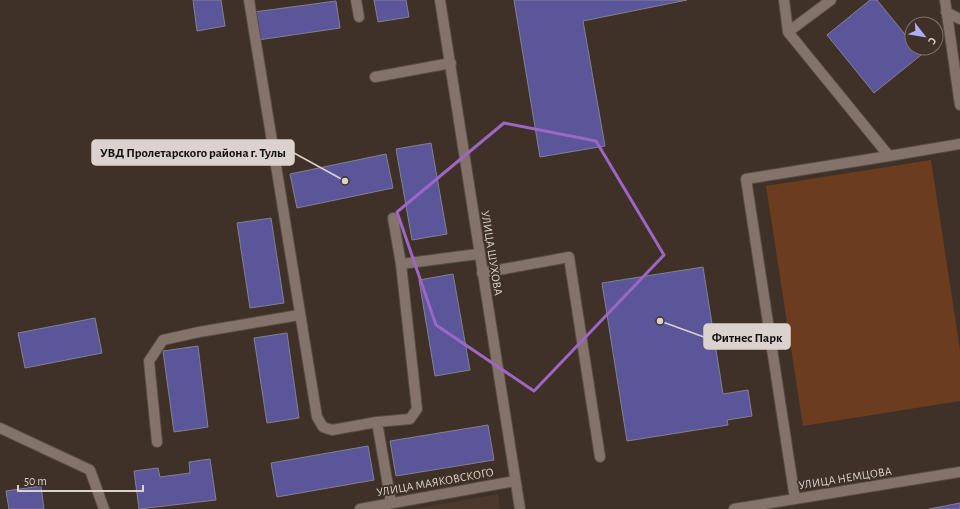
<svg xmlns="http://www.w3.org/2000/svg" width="960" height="509" font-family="'Alegreya Sans',sans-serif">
<rect width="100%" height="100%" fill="#3f3128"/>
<!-- built -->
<path fill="#4c382c" d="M 498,494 L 500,509 L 414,509 Z"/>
<!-- green -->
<path fill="#6b3c1e" d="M 931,160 L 960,350 L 960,401 L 803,426 L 766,186 Z"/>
<!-- building -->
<path fill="#5b569a" stroke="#818192" d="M 193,0 L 221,0 L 225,26 L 197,31 Z
M 374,0 L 406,0 L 409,17 L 378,22 Z
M 514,0 L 687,0 L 583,21 L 605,146 L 540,157 Z
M 870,0 L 877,0 L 912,43 L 912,48 L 916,48 L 921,55 L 874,93 L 827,35 Z
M 336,1 L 340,28 L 258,40 L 254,12 Z
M 431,143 L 447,234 L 412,240 L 396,149 Z
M 386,154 L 393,188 L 297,208 L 290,174 Z
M 271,218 L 284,303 L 250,308 L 237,223 Z
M 703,267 L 723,394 L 748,390 L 752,416 L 727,420 L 728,425 L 627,441 L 602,283 Z
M 453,274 L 470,370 L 435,376 L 419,280 Z
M 95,318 L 102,353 L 25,368 L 18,333 Z
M 287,333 L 299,418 L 267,423 L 254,338 Z
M 198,346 L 208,427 L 174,432 L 163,351 Z
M 488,425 L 494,460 L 396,476 L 390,441 Z
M 368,446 L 374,480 L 277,497 L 271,463 Z
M 210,459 L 216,500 L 139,509 L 134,471 L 158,468 L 160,477 L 190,473 L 189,462 Z
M 41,486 L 44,509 L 9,509 L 6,491 Z
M 960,503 L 960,509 L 929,509 Z"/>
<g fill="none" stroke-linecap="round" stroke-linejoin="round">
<!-- minor casing -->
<g stroke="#584d46" stroke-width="12">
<path id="minor" d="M 249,0 L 317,417 L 323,427 L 332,430 L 377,422 L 391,503
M 356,0 L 359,17
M 440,0 L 520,509
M 784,0 L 788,32 L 889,156 L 960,144
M 945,0 L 960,105
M 946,12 L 960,19
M 788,32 L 831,0
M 375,77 L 451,63
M 401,264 L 478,254
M 482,273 L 569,257 L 600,457
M 377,422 L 410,419 L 417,409 L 401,264 L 393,218
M 0,428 L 90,470 L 104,509
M 157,442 L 149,361 L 163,340 L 199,332 L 299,315
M 795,499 L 746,179 L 889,156
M 360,509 L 515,481
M 734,509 L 960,472"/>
</g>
<!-- minor -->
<use href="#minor" stroke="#84736a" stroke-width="10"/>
</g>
<!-- marked area -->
<path fill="none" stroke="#9d66c4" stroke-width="3" stroke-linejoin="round" d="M 504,123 L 596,141 L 664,255 L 534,391 L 436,325 L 397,212 Z"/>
<g text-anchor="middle" stroke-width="3.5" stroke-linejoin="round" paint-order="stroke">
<!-- street labels -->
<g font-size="12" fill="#dbd2cd" stroke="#3f3128">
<text transform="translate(492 253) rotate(81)" y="4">УЛИЦА ШУХОВА</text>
<text transform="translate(845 478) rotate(-9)" y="4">УЛИЦА НЕМЦОВА</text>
<text transform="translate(435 482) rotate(-10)" y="4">УЛИЦА МАЯКОВСКОГО</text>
</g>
</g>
<!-- callouts -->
<path fill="none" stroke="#dbd2cd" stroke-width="1.5" d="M345 181L294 153M660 321L704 337"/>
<g fill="#dbd2cd" stroke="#3f3128" stroke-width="1.5">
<circle cx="345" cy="181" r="4"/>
<circle cx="660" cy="321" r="4"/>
</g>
<g fill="#dbd2cd" stroke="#dbd2cd" stroke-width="1.5">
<rect x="92" y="140" width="202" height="25" rx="4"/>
<rect x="704" y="324" width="86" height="25" rx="4"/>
</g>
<g font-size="13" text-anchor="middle" font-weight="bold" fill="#111">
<text x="193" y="157">УВД Пролетарского района г. Тулы</text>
<text x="747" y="342">Фитнес Парк</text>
</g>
<!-- north arrow -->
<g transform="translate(924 36) rotate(121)"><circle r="19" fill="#3f3128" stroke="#7d716a"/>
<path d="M0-3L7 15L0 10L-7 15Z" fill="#b0aefa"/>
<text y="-6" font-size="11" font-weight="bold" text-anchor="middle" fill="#dbd2cd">С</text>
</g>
<!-- scale -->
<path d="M18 485v6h125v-6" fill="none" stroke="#dbd2cd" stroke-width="2"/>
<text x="24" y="485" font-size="12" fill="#dbd2cd" stroke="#3f3128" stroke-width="3" paint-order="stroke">50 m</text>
</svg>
